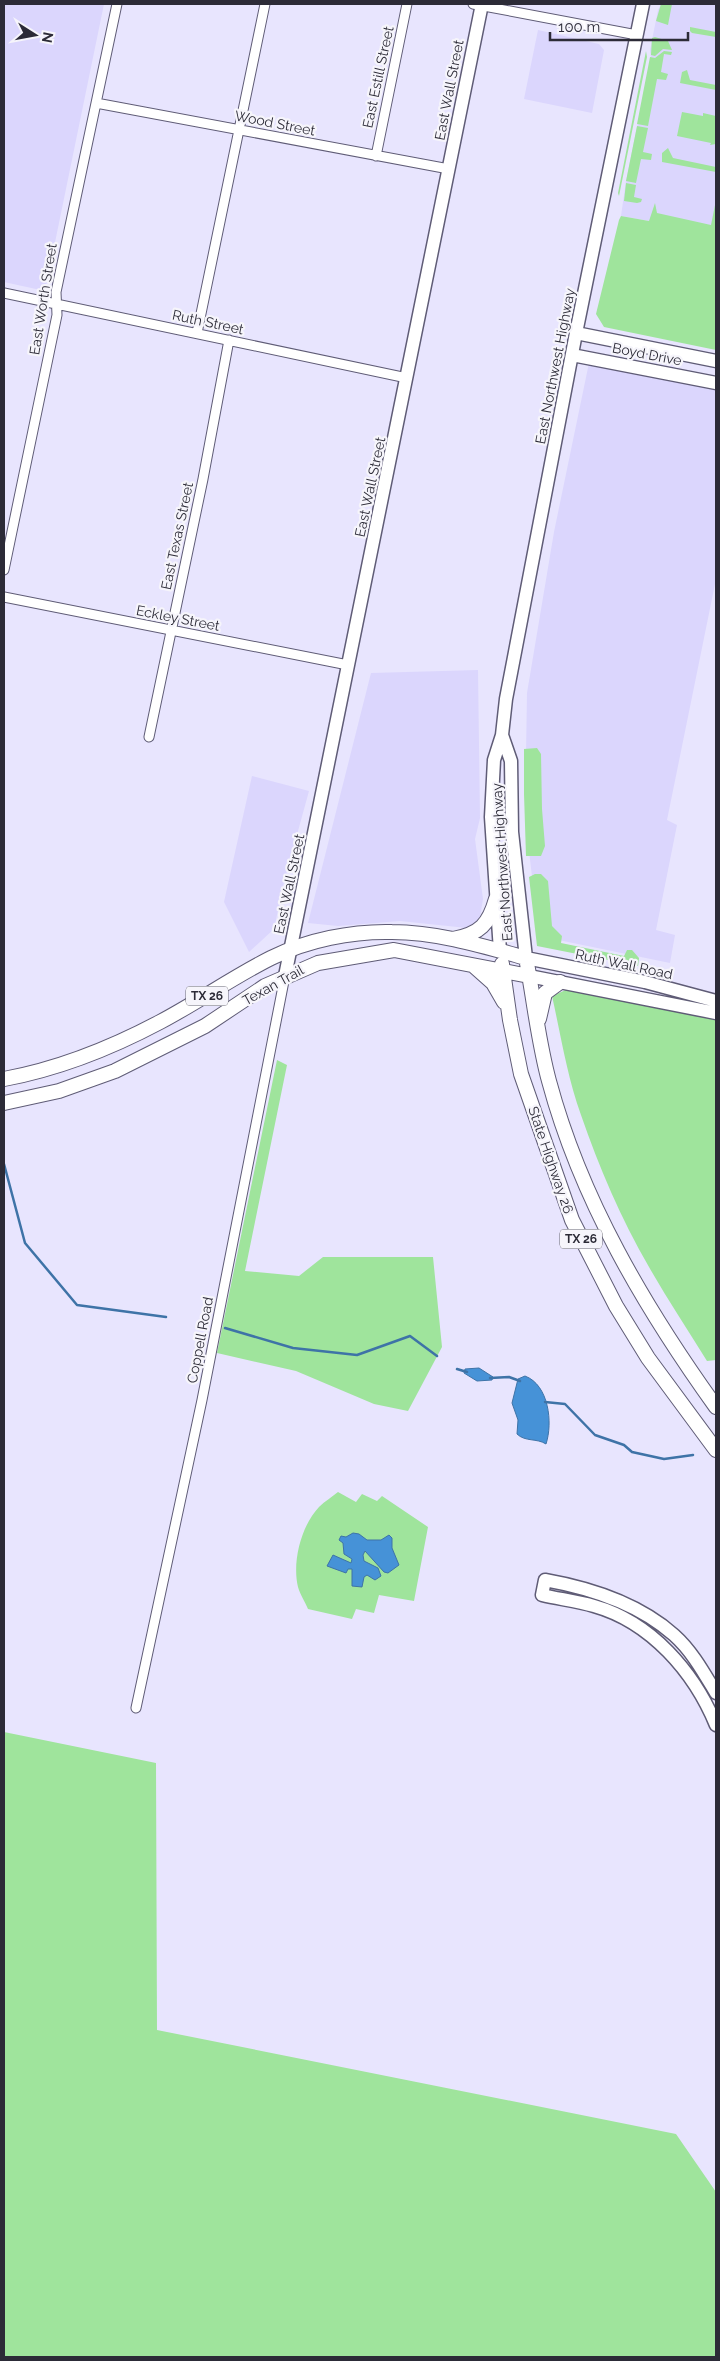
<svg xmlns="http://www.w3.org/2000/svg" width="720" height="2361" font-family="Raleway,sans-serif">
<rect width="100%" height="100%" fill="#e8e5fe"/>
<!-- built -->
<path fill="#dbd6fd" d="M 4,4 L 104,4 L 45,291 L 4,282 Z
M 661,4 L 716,4 L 716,227 L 711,225 L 649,221 L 621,216 L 626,181 L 651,58 L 650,50 L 658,10 Z
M 538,30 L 599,44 L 604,50 L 592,113 L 524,99 Z
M 590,358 L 716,383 L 716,579 L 667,820 L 677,825 L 656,930 L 675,935 L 670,963 L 539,936 L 525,817 L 527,693 L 554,532 Z
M 478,670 L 480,818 L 475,839 L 483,899 L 480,917 L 474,924 L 467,928 L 400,921 L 338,926 L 308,923 L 371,673 Z
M 252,776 L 309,791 L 284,882 L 274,929 L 249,952 L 224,902 Z"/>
<!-- green -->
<path fill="#9fe49c" d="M 661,4 L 672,4 L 668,25 L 656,21 Z
M 690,27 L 716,32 L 716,37 L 692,33 L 690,31 Z
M 655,37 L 668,41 L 672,50 L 663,49 L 655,56 L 651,55 L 652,38 Z
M 646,51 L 647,57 L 619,196 L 618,193 Z
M 664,51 L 672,52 L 671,55 L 664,54 L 661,72 L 668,74 L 666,80 L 657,79 L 648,126 L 637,124 L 650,57 L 655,58 Z
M 687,70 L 690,80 L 716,85 L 716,90 L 680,83 L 682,72 Z
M 682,112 L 703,116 L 703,113 L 716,116 L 716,144 L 710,145 L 711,143 L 677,136 Z
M 637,126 L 648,128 L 643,152 L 652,154 L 651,160 L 641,159 L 636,183 L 626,181 Z
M 668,148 L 673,158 L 716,167 L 716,172 L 662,162 L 662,153 Z
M 626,183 L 636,185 L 634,197 L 642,199 L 641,202 L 637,203 L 624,201 Z
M 716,200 L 716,350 L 604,327 L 596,314 L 619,220 L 621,216 L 649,221 L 655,203 L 657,213 L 711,225 Z
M 537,748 L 541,754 L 542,809 L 545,846 L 541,856 L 526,856 L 524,794 L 524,749 Z
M 535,874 L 541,874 L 548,881 L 552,926 L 562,936 L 561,943 L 624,956 L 627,950 L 632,950 L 639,958 L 638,966 L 537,946 L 529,877 Z
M 568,989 L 716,1020 L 716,1360 L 707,1361 C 688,1330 667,1299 649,1267 C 621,1219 599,1167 581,1115 C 567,1076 561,1036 552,996 Z
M 277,1060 L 287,1065 L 245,1271 L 299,1276 L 323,1257 L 433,1257 L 442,1347 L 408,1411 L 374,1404 L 296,1371 L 217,1353 Z
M 338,1492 L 356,1502 L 362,1494 L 377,1501 L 382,1496 L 428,1527 L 414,1601 L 379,1595 L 374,1613 L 356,1609 L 352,1619 L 308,1609 C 305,1602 300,1594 298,1587 C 292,1562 301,1526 319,1507 C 325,1501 332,1497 338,1492 Z
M 4,1732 L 156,1763 L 157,2030 L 676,2134 L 716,2192 L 716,2357 L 4,2357 Z"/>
<!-- water -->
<path fill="#4692d7" stroke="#3e73a7" d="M 479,1368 L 493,1377 L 492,1380 L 477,1381 L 464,1373 L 465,1369 Z
M 525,1376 C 549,1385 553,1423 546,1444 C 537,1438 525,1442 517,1434 L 518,1420 L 512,1403 L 518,1379 Z
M 353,1533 L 359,1534 L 367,1540 L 381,1540 L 389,1535 L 392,1538 L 392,1548 L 399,1565 L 388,1573 L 384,1572 L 365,1551 L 363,1555 L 364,1561 L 378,1568 L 381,1576 L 375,1580 L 367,1575 L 364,1577 L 362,1587 L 352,1586 L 352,1569 L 348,1569 L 346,1573 L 327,1566 L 333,1555 L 351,1563 L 352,1559 L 344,1554 L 343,1543 L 339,1540 L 341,1536 L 346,1537 Z"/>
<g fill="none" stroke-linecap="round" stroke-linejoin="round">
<!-- stream -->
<path stroke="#3e73a7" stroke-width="2.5" d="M 4,1164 L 25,1243 L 77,1305 L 166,1317
M 225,1328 L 293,1348 L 357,1355 L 410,1336 L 437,1356
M 457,1369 L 467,1372
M 490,1378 L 509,1377 L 520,1381
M 545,1402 L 565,1404 L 595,1435 L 624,1445 L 632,1452 L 664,1459 L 693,1455"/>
<!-- street casing -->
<g stroke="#5f5c76" stroke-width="11">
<path id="street" d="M 473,4 L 637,35
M 96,103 L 449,169
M 376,156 L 407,4
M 4,293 L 407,378
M 197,333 L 265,4
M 4,570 L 57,315 L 56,292 L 117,4
M 4,597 L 348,665
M 149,737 L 203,479 L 229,340
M 136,1708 L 202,1400 L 285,976"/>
</g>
<!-- secondary casing -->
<g stroke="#5f5c76" stroke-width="15">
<path id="secondary" d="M 576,333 L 716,361
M 572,355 L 716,383
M 502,735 L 511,761 L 512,832 L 526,958 L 645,982 L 716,1001
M 500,951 L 491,817 L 494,760 L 502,735 L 506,699 L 576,333 L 643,4
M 285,976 L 482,4
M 529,976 L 716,1013
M 716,1693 C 704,1673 692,1651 674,1635 C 638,1603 590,1588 545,1580 L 542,1595 C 559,1599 577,1601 594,1606 C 651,1622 694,1672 716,1725"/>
</g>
<!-- primary casing -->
<g stroke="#5f5c76" stroke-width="16">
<path id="primary" d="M 453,939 C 480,934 489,924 496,899
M 502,964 L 510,1020 L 521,1074 L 572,1220 L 616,1306 L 648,1358 L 716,1450
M 475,967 L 493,983 L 504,1002
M 539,1019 L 545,993 L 560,982
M 4,1079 C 58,1069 111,1048 160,1022 C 198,1002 233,977 271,958 C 307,940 352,931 392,932 C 437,932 483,946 526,958 C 534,999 538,1041 549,1081 C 581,1200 645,1308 716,1407
M 4,1103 L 59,1091 L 115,1071 L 205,1026 L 265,986 L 318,963 L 394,950 L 529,976"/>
</g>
<!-- street -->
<use href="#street" stroke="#fff" stroke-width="9"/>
<!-- secondary -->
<use href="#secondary" stroke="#fff" stroke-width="12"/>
<!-- primary -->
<use href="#primary" stroke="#fff" stroke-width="14"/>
</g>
<g text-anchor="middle" stroke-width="4.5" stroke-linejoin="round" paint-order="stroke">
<!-- shield labels -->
<g fill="#f6f5fb" stroke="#696872" stroke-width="1">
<rect x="186" y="986.5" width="42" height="19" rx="4"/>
<rect x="560" y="1229.5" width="42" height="19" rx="4"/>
</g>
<g font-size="12" font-weight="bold" fill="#2c2b37">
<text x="207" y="1000">TX 26</text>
<text x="581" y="1243">TX 26</text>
</g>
<!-- street labels -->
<g font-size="14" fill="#2c2b37" stroke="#f6f5fb">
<text transform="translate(378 77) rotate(-78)" y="5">East Estill Street</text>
<text transform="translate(449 90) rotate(-79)" y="5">East Wall Street</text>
<text transform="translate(275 123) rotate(11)" y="5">Wood Street</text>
<text transform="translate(43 299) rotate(-81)" y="5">East Worth Street</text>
<text transform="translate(208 322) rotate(12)" y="5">Ruth Street</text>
<text transform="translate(647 354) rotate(11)" y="5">Boyd Drive</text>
<text transform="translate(555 366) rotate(-79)" y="5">East Northwest Highway</text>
<text transform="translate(370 487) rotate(-78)" y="5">East Wall Street</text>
<text transform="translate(177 536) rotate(-78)" y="5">East Texas Street</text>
<text transform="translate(178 618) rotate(11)" y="5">Eckley Street</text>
<text transform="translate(502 862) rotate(-94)" y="5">East Northwest Highway</text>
<text transform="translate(289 884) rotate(-78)" y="5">East Wall Street</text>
<text transform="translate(624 964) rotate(12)" y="5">Ruth Wall Road</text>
<text transform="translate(273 985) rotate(-29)" y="5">Texan Trail</text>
<text transform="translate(551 1160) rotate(71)" y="5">State Highway 26</text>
<text transform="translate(200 1340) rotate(-79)" y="5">Coppell Road</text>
</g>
</g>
<!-- border -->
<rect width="720" height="2361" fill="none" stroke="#2c2b37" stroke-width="10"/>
<!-- north arrow -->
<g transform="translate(35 35) rotate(101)" stroke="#f6f5fb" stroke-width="4" paint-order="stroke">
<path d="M0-4L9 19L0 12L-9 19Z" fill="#2c2b37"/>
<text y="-8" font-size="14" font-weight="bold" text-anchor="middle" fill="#2c2b37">N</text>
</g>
<!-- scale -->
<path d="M550 32v8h138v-8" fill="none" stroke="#2c2b37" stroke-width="2.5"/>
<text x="558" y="32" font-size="15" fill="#2c2b37" stroke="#f6f5fb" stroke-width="4" paint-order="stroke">100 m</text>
</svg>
